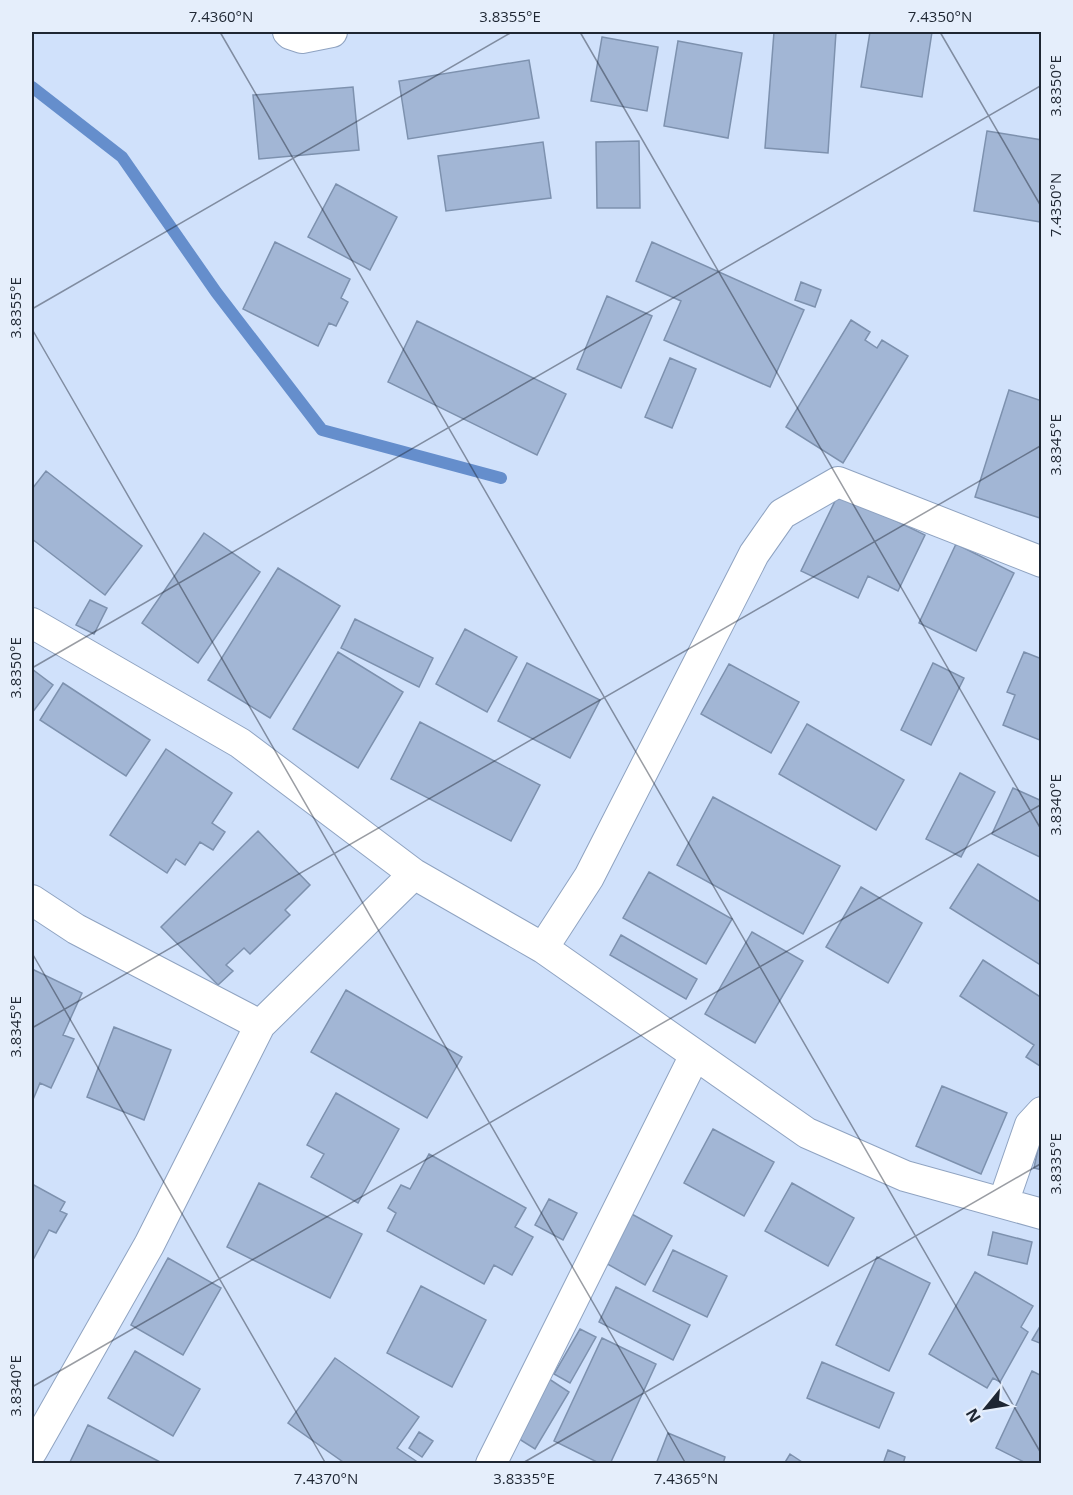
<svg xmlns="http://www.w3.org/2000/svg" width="1073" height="1495" font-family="'Open Sans',sans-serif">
<rect width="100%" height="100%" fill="#d0e1fb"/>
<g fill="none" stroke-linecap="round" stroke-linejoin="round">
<!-- stream -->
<path stroke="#658ecc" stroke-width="12" d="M 32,87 L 122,157 L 216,292 L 322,430 L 501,478"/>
</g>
<!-- building -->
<path fill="#a2b6d5" stroke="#7d91ae" stroke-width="1.5" d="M 774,32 L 836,32 L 828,153 L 765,148 Z
M 870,32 L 932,32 L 922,97 L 861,87 Z
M 602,37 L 658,47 L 647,111 L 591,101 Z
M 678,41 L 742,53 L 728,138 L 664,126 Z
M 529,60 L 539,118 L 408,139 L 399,81 Z
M 353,87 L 359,150 L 259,159 L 253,95 Z
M 987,131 L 1042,140 L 1041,222 L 974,211 Z
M 639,141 L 640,208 L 597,208 L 596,142 Z
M 543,142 L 551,198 L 446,211 L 438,156 Z
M 336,184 L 397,217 L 370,270 L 308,237 Z
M 275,242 L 350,279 L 341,298 L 348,302 L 336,326 L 329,323 L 318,346 L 243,309 Z
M 652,242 L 804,310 L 770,387 L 664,340 L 681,301 L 636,281 Z
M 801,282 L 821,290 L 815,307 L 795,300 Z
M 607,296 L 652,316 L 621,388 L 577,369 Z
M 851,320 L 870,332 L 865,340 L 877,348 L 882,340 L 908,356 L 843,463 L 786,427 Z
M 417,321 L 566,394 L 537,455 L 388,382 Z
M 670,358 L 696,369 L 672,428 L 645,417 Z
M 1009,390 L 1042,401 L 1042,513 L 1040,518 L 975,497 Z
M 46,471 L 142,546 L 105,595 L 32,539 L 32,489 Z
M 839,493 L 925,535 L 898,591 L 868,576 L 858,598 L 801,571 Z
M 204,533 L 260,572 L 198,663 L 142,623 Z
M 956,544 L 1014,573 L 976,651 L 919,623 Z
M 278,568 L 340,606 L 270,718 L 208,680 Z
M 90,600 L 107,608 L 94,634 L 76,625 Z
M 355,619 L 433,658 L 419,687 L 341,648 Z
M 465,629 L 517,657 L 487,712 L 436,684 Z
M 338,652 L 403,692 L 358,768 L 293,729 Z
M 1024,652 L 1042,659 L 1042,741 L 1003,725 L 1015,695 L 1007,692 Z
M 527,663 L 600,700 L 570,758 L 498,721 Z
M 933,663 L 964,678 L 931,745 L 901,730 Z
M 729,664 L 799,702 L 771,753 L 701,714 Z
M 32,669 L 53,685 L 32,713 Z
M 63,683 L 150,740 L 126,776 L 40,720 Z
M 420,722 L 540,785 L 511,841 L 391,779 Z
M 807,724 L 904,780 L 876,830 L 779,774 Z
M 166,749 L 232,793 L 212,823 L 225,832 L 213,850 L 200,842 L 185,865 L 176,859 L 167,873 L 110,835 Z
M 960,773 L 995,792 L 961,857 L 926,839 Z
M 1013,788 L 1042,801 L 1042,858 L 992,834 Z
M 713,797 L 840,866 L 803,934 L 677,865 Z
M 258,831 L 310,885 L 285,910 L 290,915 L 250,954 L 244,948 L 226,965 L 233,971 L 218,985 L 161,927 Z
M 978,864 L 1042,903 L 1042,966 L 950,908 Z
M 649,872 L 732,919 L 706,964 L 623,918 Z
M 861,887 L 922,923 L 888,983 L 826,947 Z
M 752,932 L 803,961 L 755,1043 L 705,1014 Z
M 621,935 L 697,979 L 686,999 L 610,955 Z
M 983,960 L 1042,998 L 1042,1064 L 1040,1066 L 1026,1057 L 1034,1045 L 960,996 Z
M 32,969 L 82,993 L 63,1035 L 74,1039 L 51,1088 L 40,1083 L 32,1102 Z
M 346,990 L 462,1057 L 427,1118 L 311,1052 Z
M 114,1027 L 171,1050 L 144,1120 L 87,1097 Z
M 942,1086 L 1007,1113 L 981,1174 L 916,1146 Z
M 336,1093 L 399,1129 L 358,1203 L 311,1177 L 324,1154 L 307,1145 Z
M 713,1129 L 774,1162 L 744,1216 L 684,1183 Z
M 1042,1129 L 1042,1170 L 1034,1168 Z
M 429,1154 L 526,1208 L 515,1227 L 533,1237 L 512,1275 L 494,1265 L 484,1284 L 387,1231 L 396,1213 L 388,1208 L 401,1185 L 410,1189 Z
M 259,1183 L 362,1234 L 330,1298 L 227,1247 Z
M 792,1183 L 854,1218 L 828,1266 L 765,1231 Z
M 32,1184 L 65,1202 L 60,1211 L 67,1214 L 56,1233 L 49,1230 L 34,1258 L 32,1257 Z
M 549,1199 L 577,1213 L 563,1240 L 535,1225 Z
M 628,1212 L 672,1236 L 645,1285 L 602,1261 Z
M 993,1232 L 1032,1242 L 1027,1264 L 988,1255 Z
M 673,1250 L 727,1276 L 707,1317 L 653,1291 Z
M 877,1257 L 930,1283 L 889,1371 L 836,1345 Z
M 168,1258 L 221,1288 L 183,1355 L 131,1325 Z
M 975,1272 L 1033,1306 L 1021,1327 L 1028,1332 L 1000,1382 L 993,1378 L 987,1388 L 929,1354 Z
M 421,1286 L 486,1320 L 452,1387 L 387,1353 Z
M 616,1287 L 690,1325 L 673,1360 L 599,1322 Z
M 1042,1323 L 1042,1344 L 1032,1340 Z
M 580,1329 L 596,1337 L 570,1383 L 554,1374 Z
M 602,1338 L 656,1364 L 610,1464 L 601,1464 L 554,1441 Z
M 135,1351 L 200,1389 L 173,1436 L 108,1398 Z
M 335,1358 L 419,1417 L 397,1448 L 416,1461 L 415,1464 L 346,1464 L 288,1423 Z
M 822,1362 L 894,1393 L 879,1428 L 807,1398 Z
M 1032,1371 L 1042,1376 L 1042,1464 L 1028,1464 L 996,1448 Z
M 543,1375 L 569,1392 L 535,1449 L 508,1432 Z
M 88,1425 L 164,1464 L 69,1464 Z
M 419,1432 L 433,1441 L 422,1457 L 409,1448 Z
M 668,1433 L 725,1457 L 723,1464 L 656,1464 Z
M 888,1450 L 905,1457 L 903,1464 L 883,1464 Z
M 790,1454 L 805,1464 L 784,1464 Z"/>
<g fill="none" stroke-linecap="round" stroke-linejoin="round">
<!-- street casing -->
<g stroke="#8fa3c1" stroke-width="32">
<path id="street" d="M 288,32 L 290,34 L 302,38 L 332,32
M 32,623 L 240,743 L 414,874 L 543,948 L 807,1133 L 905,1176 L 1042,1214
M 32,900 L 76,929 L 260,1025
M 543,948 L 589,877 L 754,554 L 782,514 L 838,482 L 1042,562
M 1003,1203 L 1030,1125 L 1042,1112
M 32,1451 L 149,1245 L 260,1025 L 414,874
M 491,1464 L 695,1055"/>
</g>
<!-- street -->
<use href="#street" stroke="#fff" stroke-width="30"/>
</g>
<!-- ticks -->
<path fill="none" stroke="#1e2632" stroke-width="1.5" stroke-opacity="0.45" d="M 220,32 L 1042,1455M 580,32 L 1042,831M 940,32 L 1042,208M 32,309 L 512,32M 32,329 L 686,1464M 32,668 L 1042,85M 32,953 L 326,1464M 32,1028 L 1042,445M 32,1387 L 1042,804M 521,1464 L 1042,1163"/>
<!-- border -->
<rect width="1073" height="1495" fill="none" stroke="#e5eefb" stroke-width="66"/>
<!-- north arrow -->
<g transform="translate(986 1408) rotate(240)" stroke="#e5eefb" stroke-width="4.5" paint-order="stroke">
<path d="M0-4.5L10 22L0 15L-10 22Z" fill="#1e2632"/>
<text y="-9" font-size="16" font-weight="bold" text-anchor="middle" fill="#1e2632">N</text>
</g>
<rect x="33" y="33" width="1007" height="1429" fill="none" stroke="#1e2632" stroke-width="2"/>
<g font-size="15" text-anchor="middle" fill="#1e2632">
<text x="221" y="22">7.4360°N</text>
<text x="510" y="22">3.8355°E</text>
<text x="940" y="22">7.4350°N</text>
<text transform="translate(1056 86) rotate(-90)" y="5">3.8350°E</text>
<text transform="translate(1056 205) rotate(-90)" y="5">7.4350°N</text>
<text transform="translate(16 308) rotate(-90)" y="5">3.8355°E</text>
<text transform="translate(1056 445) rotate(-90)" y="5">3.8345°E</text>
<text transform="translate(16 668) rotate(-90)" y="5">3.8350°E</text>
<text transform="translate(1056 805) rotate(-90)" y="5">3.8340°E</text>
<text transform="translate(16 1027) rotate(-90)" y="5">3.8345°E</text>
<text transform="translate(1056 1164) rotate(-90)" y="5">3.8335°E</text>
<text transform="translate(16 1386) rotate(-90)" y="5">3.8340°E</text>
<text x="326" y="1484">7.4370°N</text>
<text x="524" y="1484">3.8335°E</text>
<text x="686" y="1484">7.4365°N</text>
</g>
</svg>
